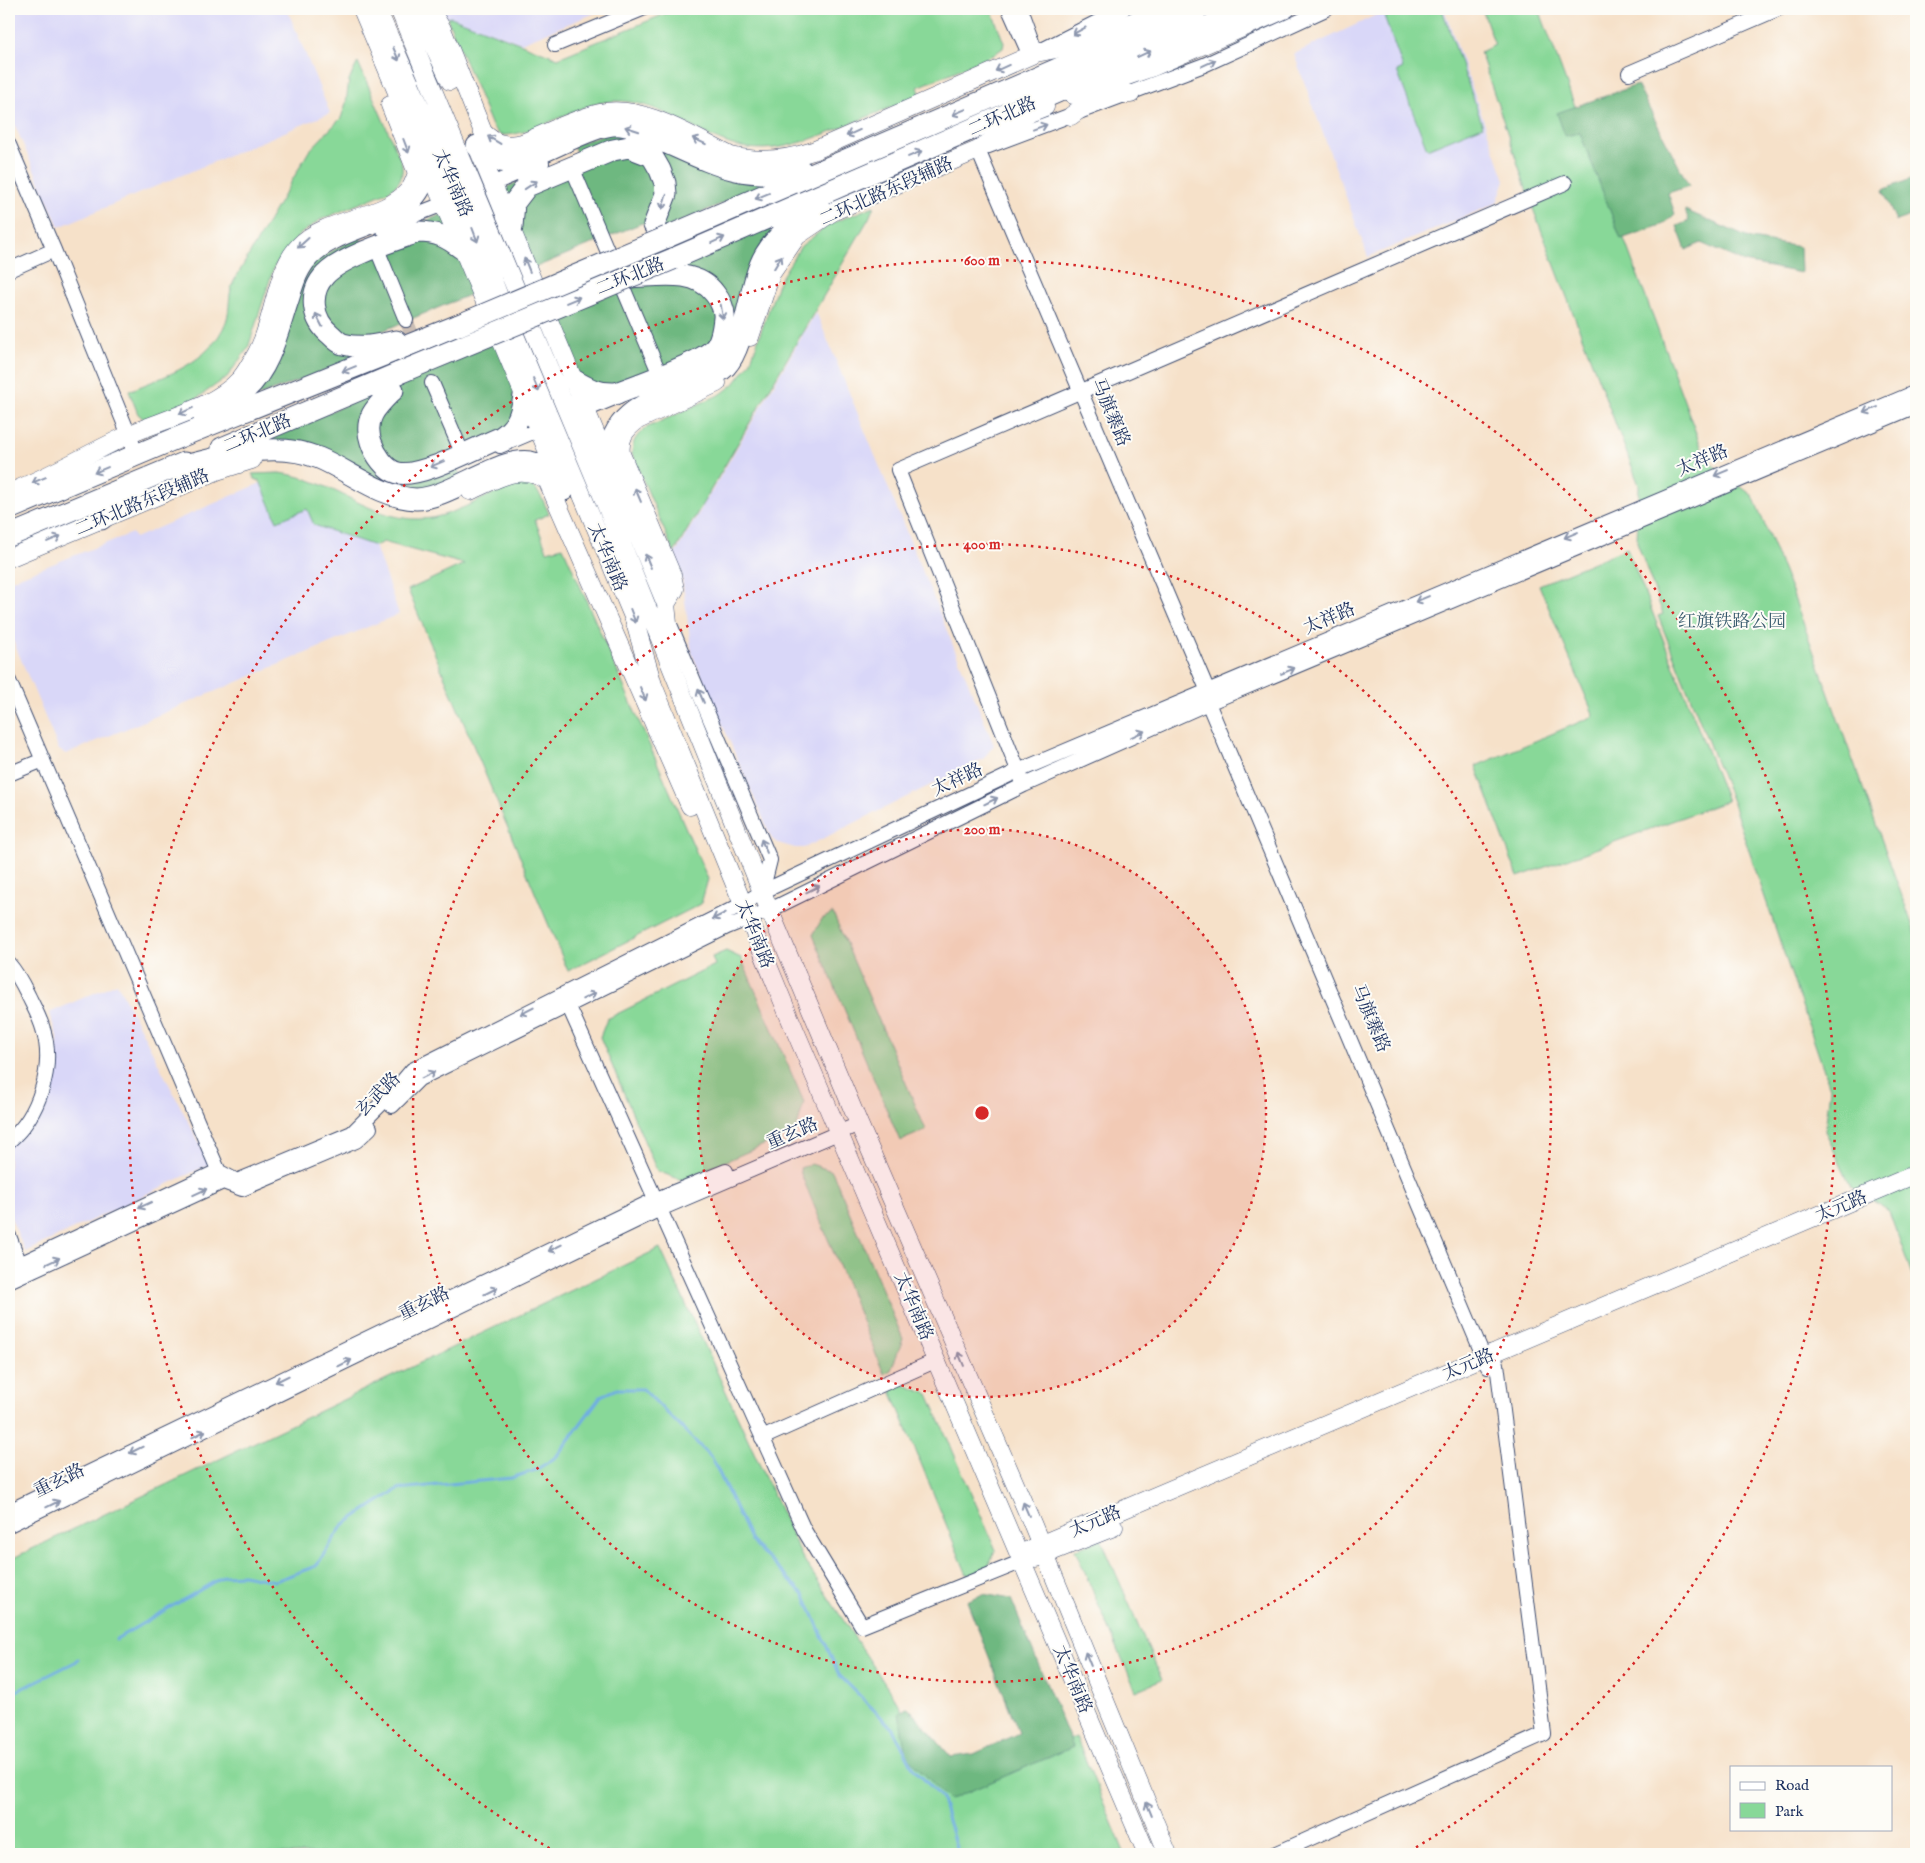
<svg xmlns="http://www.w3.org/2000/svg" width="1925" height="1863" font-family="'IM FELL English','Noto Serif SC',serif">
<rect width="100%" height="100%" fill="#fdfcf7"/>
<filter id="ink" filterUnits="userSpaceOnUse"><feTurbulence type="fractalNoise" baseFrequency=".02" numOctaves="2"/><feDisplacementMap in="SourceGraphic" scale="10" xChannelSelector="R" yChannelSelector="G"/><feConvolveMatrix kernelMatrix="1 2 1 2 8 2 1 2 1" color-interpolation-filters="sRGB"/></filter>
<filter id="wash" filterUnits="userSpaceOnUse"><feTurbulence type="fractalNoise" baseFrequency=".0096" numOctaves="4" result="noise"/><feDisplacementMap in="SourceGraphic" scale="20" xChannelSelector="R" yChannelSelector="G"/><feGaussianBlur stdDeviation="1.12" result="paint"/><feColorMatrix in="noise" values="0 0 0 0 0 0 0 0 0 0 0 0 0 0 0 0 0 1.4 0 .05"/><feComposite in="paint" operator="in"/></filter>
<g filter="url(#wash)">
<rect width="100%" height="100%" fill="#f6e1c9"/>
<!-- built -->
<path fill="#d9d7f8" d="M 9,9 L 287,9 L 330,113 L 59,227 L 9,112 Z
M 441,9 L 605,9 L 521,43 L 451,17 L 447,18 Z
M 1389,9 L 1444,9 L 1505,180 L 1497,203 L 1368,257 L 1294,54 Z
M 816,312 L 994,745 L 983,759 L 804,848 L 795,848 L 778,843 L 772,839 L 692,654 L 681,570 L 675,554 Z
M 261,483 L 277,520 L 307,509 L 314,525 L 375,546 L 399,614 L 66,754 L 59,750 L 9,631 L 9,581 L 132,533 L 135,538 Z
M 117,983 L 210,1164 L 25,1252 L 9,1213 L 9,1146 L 51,1095 L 58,1039 L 49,1013 Z"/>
<!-- green -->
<path fill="#88d898" stroke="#52847b" d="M 677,9 L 991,9 L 1004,43 L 1003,48 L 993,55 L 918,87 L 921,96 C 896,105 872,115 847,125 C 807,141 768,159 724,142 C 688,128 655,100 615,101 C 575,102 536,137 500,135 L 492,126 L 447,18 L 451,17 L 558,58 Z
M 1393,9 L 1442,9 L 1483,126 L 1427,149 L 1397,71 L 1403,68 L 1383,13 Z
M 1482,9 L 1539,9 L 1706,460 L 1753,496 L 1792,592 L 1916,935 L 1916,1286 L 1889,1211 L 1851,1187 L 1825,1131 L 1830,1088 L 1733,804 L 1658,616 L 1663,614 L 1637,542 L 1639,485 L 1532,206 L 1480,52 L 1495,45 Z
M 358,62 L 401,161 C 405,176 399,185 387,192 L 320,220 L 299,235 L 274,267 L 248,348 L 227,377 L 196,399 L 145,420 L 138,414 L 129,391 C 167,375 209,364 226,322 C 231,308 227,295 234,281 L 309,151 L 341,118 L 346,103 L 349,80 Z
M 874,206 L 869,218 L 674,553 L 632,454 C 632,442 636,435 646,428 L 721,394 L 734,384 L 750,363 L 779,281 L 801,246 L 830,224 Z
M 279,473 C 334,478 375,527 432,518 C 462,512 489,493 518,483 C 537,482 543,500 549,514 L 535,520 L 547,551 L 563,547 L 708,879 L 701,904 L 568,971 L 408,590 L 464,564 L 383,542 L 375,546 L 314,525 L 307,509 L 277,521 L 260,481 L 255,479 L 252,474 Z
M 1627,548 L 1727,801 L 1518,877 L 1476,766 L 1594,716 L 1539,585 Z
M 833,913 L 926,1130 L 900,1141 L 813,935 L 822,919 Z
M 726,951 L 741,958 L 804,1102 L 796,1131 L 682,1180 L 657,1171 L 600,1037 L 607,1019 L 715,965 L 712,957 Z
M 811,1164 L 832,1171 L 903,1339 L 891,1370 L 884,1374 L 801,1174 L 800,1168 Z
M 660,1248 L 802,1557 L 951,1785 L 1076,1737 L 1125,1854 L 9,1854 L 9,1560 Z
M 899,1383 L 928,1394 L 996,1550 L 984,1574 L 972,1579 L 970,1574 L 967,1575 L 892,1393 L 890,1387 Z
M 1101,1539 L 1162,1680 L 1136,1691 L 1075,1550 Z"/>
<!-- forest -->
<path fill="#6eb880" stroke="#44746f" d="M 1637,85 L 1689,186 L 1668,193 L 1675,214 L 1664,224 L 1621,239 L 1580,133 L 1565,136 L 1557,113 Z
M 617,130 L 776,180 L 661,230 L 642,223 L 363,339 L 363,356 L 245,401 L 312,263 L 359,235 L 364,247 L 578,157 L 573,145 Z
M 1916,177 L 1916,214 L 1896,221 L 1883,190 Z
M 1685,210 L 1751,239 L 1800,247 L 1801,273 L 1744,262 L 1701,243 L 1686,250 L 1677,226 L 1689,221 Z
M 789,219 L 738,327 L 670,375 L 456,464 L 461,477 L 413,491 L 262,440 Z
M 983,1594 L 1011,1599 L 1073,1747 L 949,1800 L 906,1755 L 899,1713 L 908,1707 L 951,1757 L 974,1754 L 1019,1733 L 967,1601 Z"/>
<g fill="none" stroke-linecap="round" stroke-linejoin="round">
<!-- stream -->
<path stroke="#6faee2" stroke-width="3" d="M 116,1639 L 224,1576 L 243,1575 L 275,1581 L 316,1566 L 343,1525 L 398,1489 L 511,1478 L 536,1470 L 556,1457 L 601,1396 L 617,1389 L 643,1389 L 712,1458 L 751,1541 L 805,1596 L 839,1675 L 893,1729 L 914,1769 L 941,1797 L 958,1854
M 9,1695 L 79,1660"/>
</g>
</g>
<g filter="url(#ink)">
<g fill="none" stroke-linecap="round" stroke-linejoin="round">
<!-- minor-tunnel -->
<path stroke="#cabdb4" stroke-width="14" stroke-dasharray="14 7" stroke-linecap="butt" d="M 406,320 L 432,383"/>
<!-- minor casing -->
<g stroke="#3c4a6e" stroke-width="16">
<path id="minor" d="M 1009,9 L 1026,47
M 1020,9 L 1036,53 L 1123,9
M 1326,9 L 1204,65 L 978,150 L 1207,689 L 1208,703 L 1488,1367
M 555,45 L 642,9
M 1629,73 L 1778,9
M 9,145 L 54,250 L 137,455
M 574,172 L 658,370
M 499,181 L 542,163
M 382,228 L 438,206
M 379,254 L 406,320
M 9,270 L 54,250
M 432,383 L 460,448
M 590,408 L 619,396
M 500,446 L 533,432
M 671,627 L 770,860 L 762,892
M 9,681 L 222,1179
M 9,774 L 43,760
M 1022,780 L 898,470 L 1565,183
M 9,964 C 18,974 23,985 29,997 C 34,1007 40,1018 43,1029 C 55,1067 39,1116 9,1141
M 565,998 L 804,1530 L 862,1626 L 1023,1561
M 392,1106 L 419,1079 L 727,927 L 770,910 L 1024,785 L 1208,703 L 1916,406
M 9,1236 L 20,1264
M 9,1269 L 218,1171 L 237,1181 L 352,1133 L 395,1090 L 412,1070 L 743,904 L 762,892 L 1018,771 L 1916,392
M 9,1281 L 223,1182 L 242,1189 L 356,1141 L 370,1128
M 762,1438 L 937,1360
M 9,1511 L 654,1200 L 726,1171
M 9,1525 L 658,1210 L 859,1124
M 1275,1854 L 1544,1734 L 1497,1364 L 1491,1352"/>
</g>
<!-- major casing -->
<g stroke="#3c4a6e" stroke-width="19">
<path id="major" d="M 362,9 L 561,483
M 377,9 L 461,199 L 504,309 L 634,619 L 653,685 L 788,1014 L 1147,1854
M 399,9 L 602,495 L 762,892 L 859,1124 L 1032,1523 L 1168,1854
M 417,9 L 450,81
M 430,9 L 442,29 L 483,132 C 495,144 505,147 522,143 C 547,133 573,119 600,113 C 642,103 694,138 731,156 C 760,163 786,160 813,151 L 1036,53 L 1081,44 L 1162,9
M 1096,94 L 1131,94
M 1073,95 L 1153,67 L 1286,9
M 1071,116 L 1109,87
M 477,146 L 666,604 L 671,653
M 750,337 L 771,274 L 797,236 L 834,211 L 978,150 L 1030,113 L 1045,107
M 470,491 C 497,479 519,463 547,480 L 690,806
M 9,493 C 50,476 88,454 128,435 C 161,420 214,408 239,380 C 245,374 249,365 254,358 C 274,326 274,272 299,246 C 326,217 383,220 409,190 C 413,186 415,178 417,173 L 390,105
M 9,558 L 217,471 L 252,460
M 666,604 L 675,589 L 672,575 L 621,454 C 619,438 625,429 638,420 L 717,383
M 1030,1549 L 1916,1174
M 1036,1558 L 1114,1527"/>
</g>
<!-- highway casing -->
<g stroke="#3c4a6e" stroke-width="23">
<path id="highway" d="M 477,146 C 482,150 489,158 495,160 C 527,172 584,122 621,125 C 637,126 653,137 667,143 C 720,167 742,179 802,171
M 512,227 L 514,203 L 527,186 L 613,150 L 629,147 L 652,156 L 660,170 L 665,183 L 666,194 L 654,225
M 667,237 L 1197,9
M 673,259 L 1248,9
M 396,341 C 379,345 360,349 343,344 C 339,343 334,338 331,335 C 312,320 308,293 325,275 C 343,256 393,241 418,232 C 437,232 447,237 461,248
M 572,379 C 587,388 598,394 616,393 C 639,384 697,365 713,350 C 721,343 723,328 724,318 C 725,310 720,300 715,294 C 696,268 659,276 631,277
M 393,390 C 377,406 363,418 371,442 C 375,454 385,470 398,473 C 421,478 477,447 500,438 C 517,427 521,416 524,396
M 204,417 C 218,408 234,400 246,389 C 270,368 278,330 288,300 C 293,284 297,268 309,256 C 339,224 405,225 422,184 C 425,177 425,168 426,161
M 222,448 L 399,373
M 607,462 C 613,408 650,403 693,384 C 705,379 717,375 726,366 C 746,345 749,281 765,255 C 777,234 800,218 819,203
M 171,469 C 218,459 271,438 319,458 C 350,471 381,498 416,499 C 449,499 506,452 534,463 C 547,467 556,481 564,490
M 9,509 L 172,440 L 459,325
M 101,519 L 134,492
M 9,536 L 184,463"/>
</g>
<!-- minor -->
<use href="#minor" stroke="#fff" stroke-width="14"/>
<!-- major -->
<use href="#major" stroke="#fff" stroke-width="18"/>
<!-- highway -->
<use href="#highway" stroke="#fff" stroke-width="21"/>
<!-- highway-bridge casing -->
<g stroke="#3c4a6e" stroke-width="23" stroke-linecap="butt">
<path id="highway-bridge" d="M 459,325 L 667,237
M 399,373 L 673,259"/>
</g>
<!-- highway-bridge -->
<use href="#highway-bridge" stroke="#fff" stroke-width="21"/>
</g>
<!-- one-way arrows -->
<defs><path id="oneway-shaft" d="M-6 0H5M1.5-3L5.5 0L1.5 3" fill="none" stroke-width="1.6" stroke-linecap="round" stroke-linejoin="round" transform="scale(1.25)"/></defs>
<g stroke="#8d97ae">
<use href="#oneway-shaft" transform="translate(1079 31) rotate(152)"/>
<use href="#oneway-shaft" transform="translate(396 54) rotate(67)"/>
<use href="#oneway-shaft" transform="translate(1144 54) rotate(-24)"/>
<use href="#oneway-shaft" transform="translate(1209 63) rotate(-24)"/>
<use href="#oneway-shaft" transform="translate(1002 68) rotate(156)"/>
<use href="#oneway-shaft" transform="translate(959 112) rotate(157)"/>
<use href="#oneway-shaft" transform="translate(1040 127) rotate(-20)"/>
<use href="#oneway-shaft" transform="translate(632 129) rotate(-162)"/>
<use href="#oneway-shaft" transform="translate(853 133) rotate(156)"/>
<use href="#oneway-shaft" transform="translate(494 140) rotate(-149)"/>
<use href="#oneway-shaft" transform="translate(699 141) rotate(-155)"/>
<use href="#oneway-shaft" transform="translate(406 146) rotate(69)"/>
<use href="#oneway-shaft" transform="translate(915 154) rotate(-23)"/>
<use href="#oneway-shaft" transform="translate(531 185) rotate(-34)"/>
<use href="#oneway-shaft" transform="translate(762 196) rotate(157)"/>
<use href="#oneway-shaft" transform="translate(664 202) rotate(107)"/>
<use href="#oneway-shaft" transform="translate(475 235) rotate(69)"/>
<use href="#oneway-shaft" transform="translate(718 240) rotate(-24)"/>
<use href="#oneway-shaft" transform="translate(303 243) rotate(138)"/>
<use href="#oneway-shaft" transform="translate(778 262) rotate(-59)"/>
<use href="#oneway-shaft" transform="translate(527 265) rotate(-112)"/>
<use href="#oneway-shaft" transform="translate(573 300) rotate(-23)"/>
<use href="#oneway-shaft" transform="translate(722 312) rotate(80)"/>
<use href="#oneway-shaft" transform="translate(319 320) rotate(-117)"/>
<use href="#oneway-shaft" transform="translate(349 369) rotate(158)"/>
<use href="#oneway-shaft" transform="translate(536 385) rotate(67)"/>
<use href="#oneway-shaft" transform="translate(1871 410) rotate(157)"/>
<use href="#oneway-shaft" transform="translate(186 411) rotate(156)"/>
<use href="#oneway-shaft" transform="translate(437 464) rotate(157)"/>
<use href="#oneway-shaft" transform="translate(101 470) rotate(157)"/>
<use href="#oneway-shaft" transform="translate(1721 473) rotate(157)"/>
<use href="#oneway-shaft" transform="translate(39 480) rotate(157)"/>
<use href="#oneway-shaft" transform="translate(638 495) rotate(-113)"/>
<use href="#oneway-shaft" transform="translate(1571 535) rotate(157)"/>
<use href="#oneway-shaft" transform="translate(54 539) rotate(-23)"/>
<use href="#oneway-shaft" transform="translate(648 561) rotate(-113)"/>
<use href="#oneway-shaft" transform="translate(1422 599) rotate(157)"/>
<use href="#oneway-shaft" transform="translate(633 616) rotate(69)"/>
<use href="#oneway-shaft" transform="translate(1288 671) rotate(-23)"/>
<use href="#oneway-shaft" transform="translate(643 694) rotate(67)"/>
<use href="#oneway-shaft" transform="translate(701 696) rotate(-113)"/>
<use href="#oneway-shaft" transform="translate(1138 734) rotate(-24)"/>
<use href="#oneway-shaft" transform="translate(991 801) rotate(-26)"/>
<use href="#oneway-shaft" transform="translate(764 846) rotate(-113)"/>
<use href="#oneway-shaft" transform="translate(813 889) rotate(-26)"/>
<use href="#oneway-shaft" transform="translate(719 916) rotate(154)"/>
<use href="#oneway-shaft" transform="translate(589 996) rotate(-26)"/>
<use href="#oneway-shaft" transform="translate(527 1011) rotate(153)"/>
<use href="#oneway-shaft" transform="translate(428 1075) rotate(-26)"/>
<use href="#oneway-shaft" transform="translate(200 1192) rotate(-25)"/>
<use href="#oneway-shaft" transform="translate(145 1205) rotate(155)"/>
<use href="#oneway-shaft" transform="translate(555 1248) rotate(154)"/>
<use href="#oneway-shaft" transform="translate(53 1261) rotate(-25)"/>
<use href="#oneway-shaft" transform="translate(491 1291) rotate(-26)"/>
<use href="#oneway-shaft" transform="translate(961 1359) rotate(-113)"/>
<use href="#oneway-shaft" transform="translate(345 1363) rotate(-26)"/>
<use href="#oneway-shaft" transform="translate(282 1379) rotate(154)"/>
<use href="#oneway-shaft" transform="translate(199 1434) rotate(-26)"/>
<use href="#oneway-shaft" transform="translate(136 1450) rotate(154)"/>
<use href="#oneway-shaft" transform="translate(53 1504) rotate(-26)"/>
<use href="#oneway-shaft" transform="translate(1026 1509) rotate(-113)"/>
<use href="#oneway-shaft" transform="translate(1088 1659) rotate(-112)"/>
<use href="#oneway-shaft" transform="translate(1149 1809) rotate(-112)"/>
</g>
</g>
<!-- distance rings -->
<circle cx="982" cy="1113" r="284" fill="#d62828" fill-opacity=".12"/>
<g fill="none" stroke="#d62828" stroke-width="2.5" stroke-dasharray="2.5 5">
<circle cx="982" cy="1113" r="284"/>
<circle cx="982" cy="1113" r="569"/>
<path d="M556 1852A853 853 0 1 1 1408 1852"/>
</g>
<g text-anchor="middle" stroke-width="4" stroke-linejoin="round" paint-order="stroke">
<!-- street labels -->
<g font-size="18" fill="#1b2f5e" stroke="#fdfcf7">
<text transform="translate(1002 116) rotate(-24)" y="6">二环北路</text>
<text transform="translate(453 183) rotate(66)" y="6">太华南路</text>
<text transform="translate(886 191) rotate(-24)" y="6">二环北路东段辅路</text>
<text transform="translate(630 276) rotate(-22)" y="6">二环北路</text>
<text transform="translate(1111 412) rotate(67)" y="6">马旗寨路</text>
<text transform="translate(257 433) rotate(-23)" y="6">二环北路</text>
<text transform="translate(1702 460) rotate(-23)" y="6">太祥路</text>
<text transform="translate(142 502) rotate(-23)" y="6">二环北路东段辅路</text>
<text transform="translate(608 557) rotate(67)" y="6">太华南路</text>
<text transform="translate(1329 618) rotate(-23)" y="6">太祥路</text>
<text transform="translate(957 779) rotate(-25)" y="6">太祥路</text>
<text transform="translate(755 934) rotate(68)" y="6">太华南路</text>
<text transform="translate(1371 1018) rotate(67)" y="6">马旗寨路</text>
<text transform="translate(378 1094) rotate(-45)" y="6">玄武路</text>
<text transform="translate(792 1133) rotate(-23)" y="6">重玄路</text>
<text transform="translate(1841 1206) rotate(-23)" y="6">太元路</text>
<text transform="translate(424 1303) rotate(-26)" y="6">重玄路</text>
<text transform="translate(914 1306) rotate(67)" y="6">太华南路</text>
<text transform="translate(1468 1364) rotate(-23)" y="6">太元路</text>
<text transform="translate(59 1480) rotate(-26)" y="6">重玄路</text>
<text transform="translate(1095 1521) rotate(-23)" y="6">太元路</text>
<text transform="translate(1073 1679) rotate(67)" y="6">太华南路</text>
</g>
<!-- park labels -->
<g font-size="18" fill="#36596c" stroke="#fdfcf7">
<text x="1732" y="627">红旗铁路公园</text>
</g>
</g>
<circle cx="982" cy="1113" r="8" fill="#d62828" stroke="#fdfcf7" stroke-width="2.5"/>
<g font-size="15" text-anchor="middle" font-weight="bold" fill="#d62828" stroke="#fdfcf7" stroke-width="4" stroke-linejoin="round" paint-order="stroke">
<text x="982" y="265">600 m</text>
<text x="982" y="549">400 m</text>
<text x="982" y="834">200 m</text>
</g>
<!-- margin -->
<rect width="1925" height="1863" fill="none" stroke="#fdfcf7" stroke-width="30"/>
<!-- legend -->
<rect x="1730" y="1766" width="162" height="65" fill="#fdfcf7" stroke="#a3aaba"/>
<rect x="1740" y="1782" width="25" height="8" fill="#ffffff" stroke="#a3aaba"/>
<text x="1775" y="1790" font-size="15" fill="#1b2f5e">Road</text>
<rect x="1740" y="1803" width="25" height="15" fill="#88d898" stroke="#a3aaba"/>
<text x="1775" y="1816" font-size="15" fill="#1b2f5e">Park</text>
</svg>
